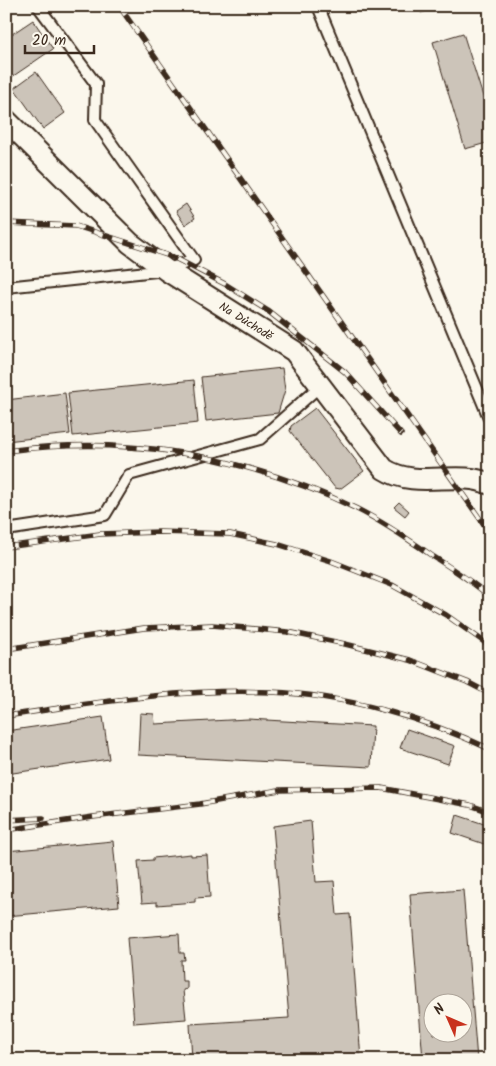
<svg xmlns="http://www.w3.org/2000/svg" width="496" height="1066" font-family="Kalam,sans-serif">
<rect width="100%" height="100%" fill="#fbf7ec"/>
<filter id="ink" filterUnits="userSpaceOnUse"><feTurbulence type="fractalNoise" baseFrequency=".02" numOctaves="2"/><feDisplacementMap in="SourceGraphic" scale="10" xChannelSelector="R" yChannelSelector="G"/><feConvolveMatrix kernelMatrix="1 2 1 2 8 2 1 2 1" color-interpolation-filters="sRGB"/></filter>
<g filter="url(#ink)">
<!-- building -->
<path fill="#ccc4b9" stroke="#3b2a1e" fill-rule="evenodd" d="M 419,6 L 444,6 L 421,13 Z
M 33,20 L 53,49 L 6,81 L 6,38 Z
M 463,33 L 490,119 L 490,142 L 465,149 L 433,42 Z
M 36,72 L 65,113 L 43,129 L 14,88 Z
M 186,204 L 195,218 L 185,225 L 176,211 Z
M 282,368 L 285,390 L 278,413 L 206,421 L 201,377 Z
M 194,380 L 198,423 L 73,436 L 68,393 Z
M 65,393 L 70,434 L 6,441 L 6,400 Z
M 315,408 L 364,471 L 340,489 L 335,488 L 290,431 L 291,426 Z
M 399,502 L 409,511 L 405,516 L 394,507 Z
M 140,713 L 154,714 L 155,724 L 248,719 L 373,726 L 371,767 L 138,755 Z
M 103,717 L 109,759 L 6,774 L 6,731 Z
M 407,729 L 455,746 L 448,764 L 400,748 Z
M 457,815 L 490,826 L 490,846 L 452,833 Z
M 311,821 L 316,882 L 334,881 L 337,915 L 350,914 L 361,1060 L 192,1060 L 190,1024 L 289,1018 L 273,826 Z
M 113,841 L 119,906 L 6,916 L 6,851 Z
M 191,854 L 191,856 L 207,855 L 210,897 L 195,898 L 195,902 L 157,905 L 157,902 L 142,903 L 138,861 L 153,860 L 153,858 Z
M 463,890 L 477,1060 L 423,1060 L 410,894 ZM 434,1004 L 464,1004 L 464,1034 L 434,1034 Z
M 179,934 L 180,953 L 184,953 L 185,960 L 181,960 L 182,981 L 187,981 L 187,989 L 183,990 L 186,1019 L 134,1023 L 127,938 Z"/>
<g fill="none" stroke-linecap="round" stroke-linejoin="round">
<!-- lane casing -->
<g stroke="#3b2a1e" stroke-width="14">
<path id="lane" d="M 318,6 L 490,420
M 6,287 L 166,270 L 194,260 L 95,120 L 96,84 L 38,6
M 6,530 L 105,515 L 129,475 L 260,439 L 321,385"/>
</g>
<!-- street casing -->
<g stroke="#3b2a1e" stroke-width="24">
<path id="street" d="M 6,120 L 130,243 L 166,270 L 294,351 L 384,469 C 417,490 457,469 490,484"/>
</g>
<!-- lane -->
<use href="#lane" stroke="#fbf7ec" stroke-width="10"/>
<!-- street -->
<use href="#street" stroke="#fbf7ec" stroke-width="20"/>
<!-- rail casing -->
<g stroke="#3b2a1e" stroke-width="5.5">
<path id="rail" d="M 119,6 L 490,533
M 6,223 L 76,226 L 173,257 L 225,284 L 268,311 L 345,372 L 401,434
M 6,451 C 46,446 88,444 128,447 C 202,451 290,476 357,509 C 383,522 408,539 431,555 C 451,568 472,581 490,597
M 6,547 L 100,534 L 159,532 L 230,534 L 277,544 L 331,561 L 392,585 L 446,615 L 490,646
M 6,649 L 144,628 L 212,625 L 288,632 L 345,644 L 410,660 L 467,682 L 490,694
M 6,716 C 94,703 182,688 271,692 C 344,695 424,718 490,749
M 6,820 L 43,818
M 6,830 L 93,817 L 200,804 L 279,790 L 381,788 L 470,805 L 490,812"/>
</g>
<!-- rail -->
<use href="#rail" stroke="#fbf7ec" stroke-width="4" stroke-dasharray="11" stroke-linecap="butt"/>
</g>
</g>
<g text-anchor="middle" stroke-width="5" stroke-linejoin="round" paint-order="stroke">
<!-- street labels -->
<g font-size="12" fill="#3b2a1e" stroke="#fbf7ec">
<text transform="translate(246 321) rotate(32)" y="4">Na Důchodě</text>
</g>
</g>
<!-- margin -->
<rect width="496" height="1066" fill="none" stroke="#fbf7ec" stroke-width="25"/>
<rect x="12" y="12" width="471" height="1041" fill="none" stroke="#3b2a1e" stroke-width="2" filter="url(#ink)"/>
<!-- north arrow -->
<g transform="translate(448 1018) rotate(315)"><circle r="24" fill="#fbf7ec" stroke="#aea59a"/>
<path d="M0-4L9 19L0 12L-9 19Z" fill="#c8321e"/>
<text y="-8" font-size="14" font-weight="bold" text-anchor="middle" fill="#3b2a1e">N</text>
</g>
<!-- scale -->
<path d="M25 45v8h69v-8" fill="none" stroke="#3b2a1e" stroke-width="2.5"/>
<text x="32" y="45" font-size="15" fill="#3b2a1e" stroke="#fbf7ec" stroke-width="4" paint-order="stroke">20 m</text>
</svg>
